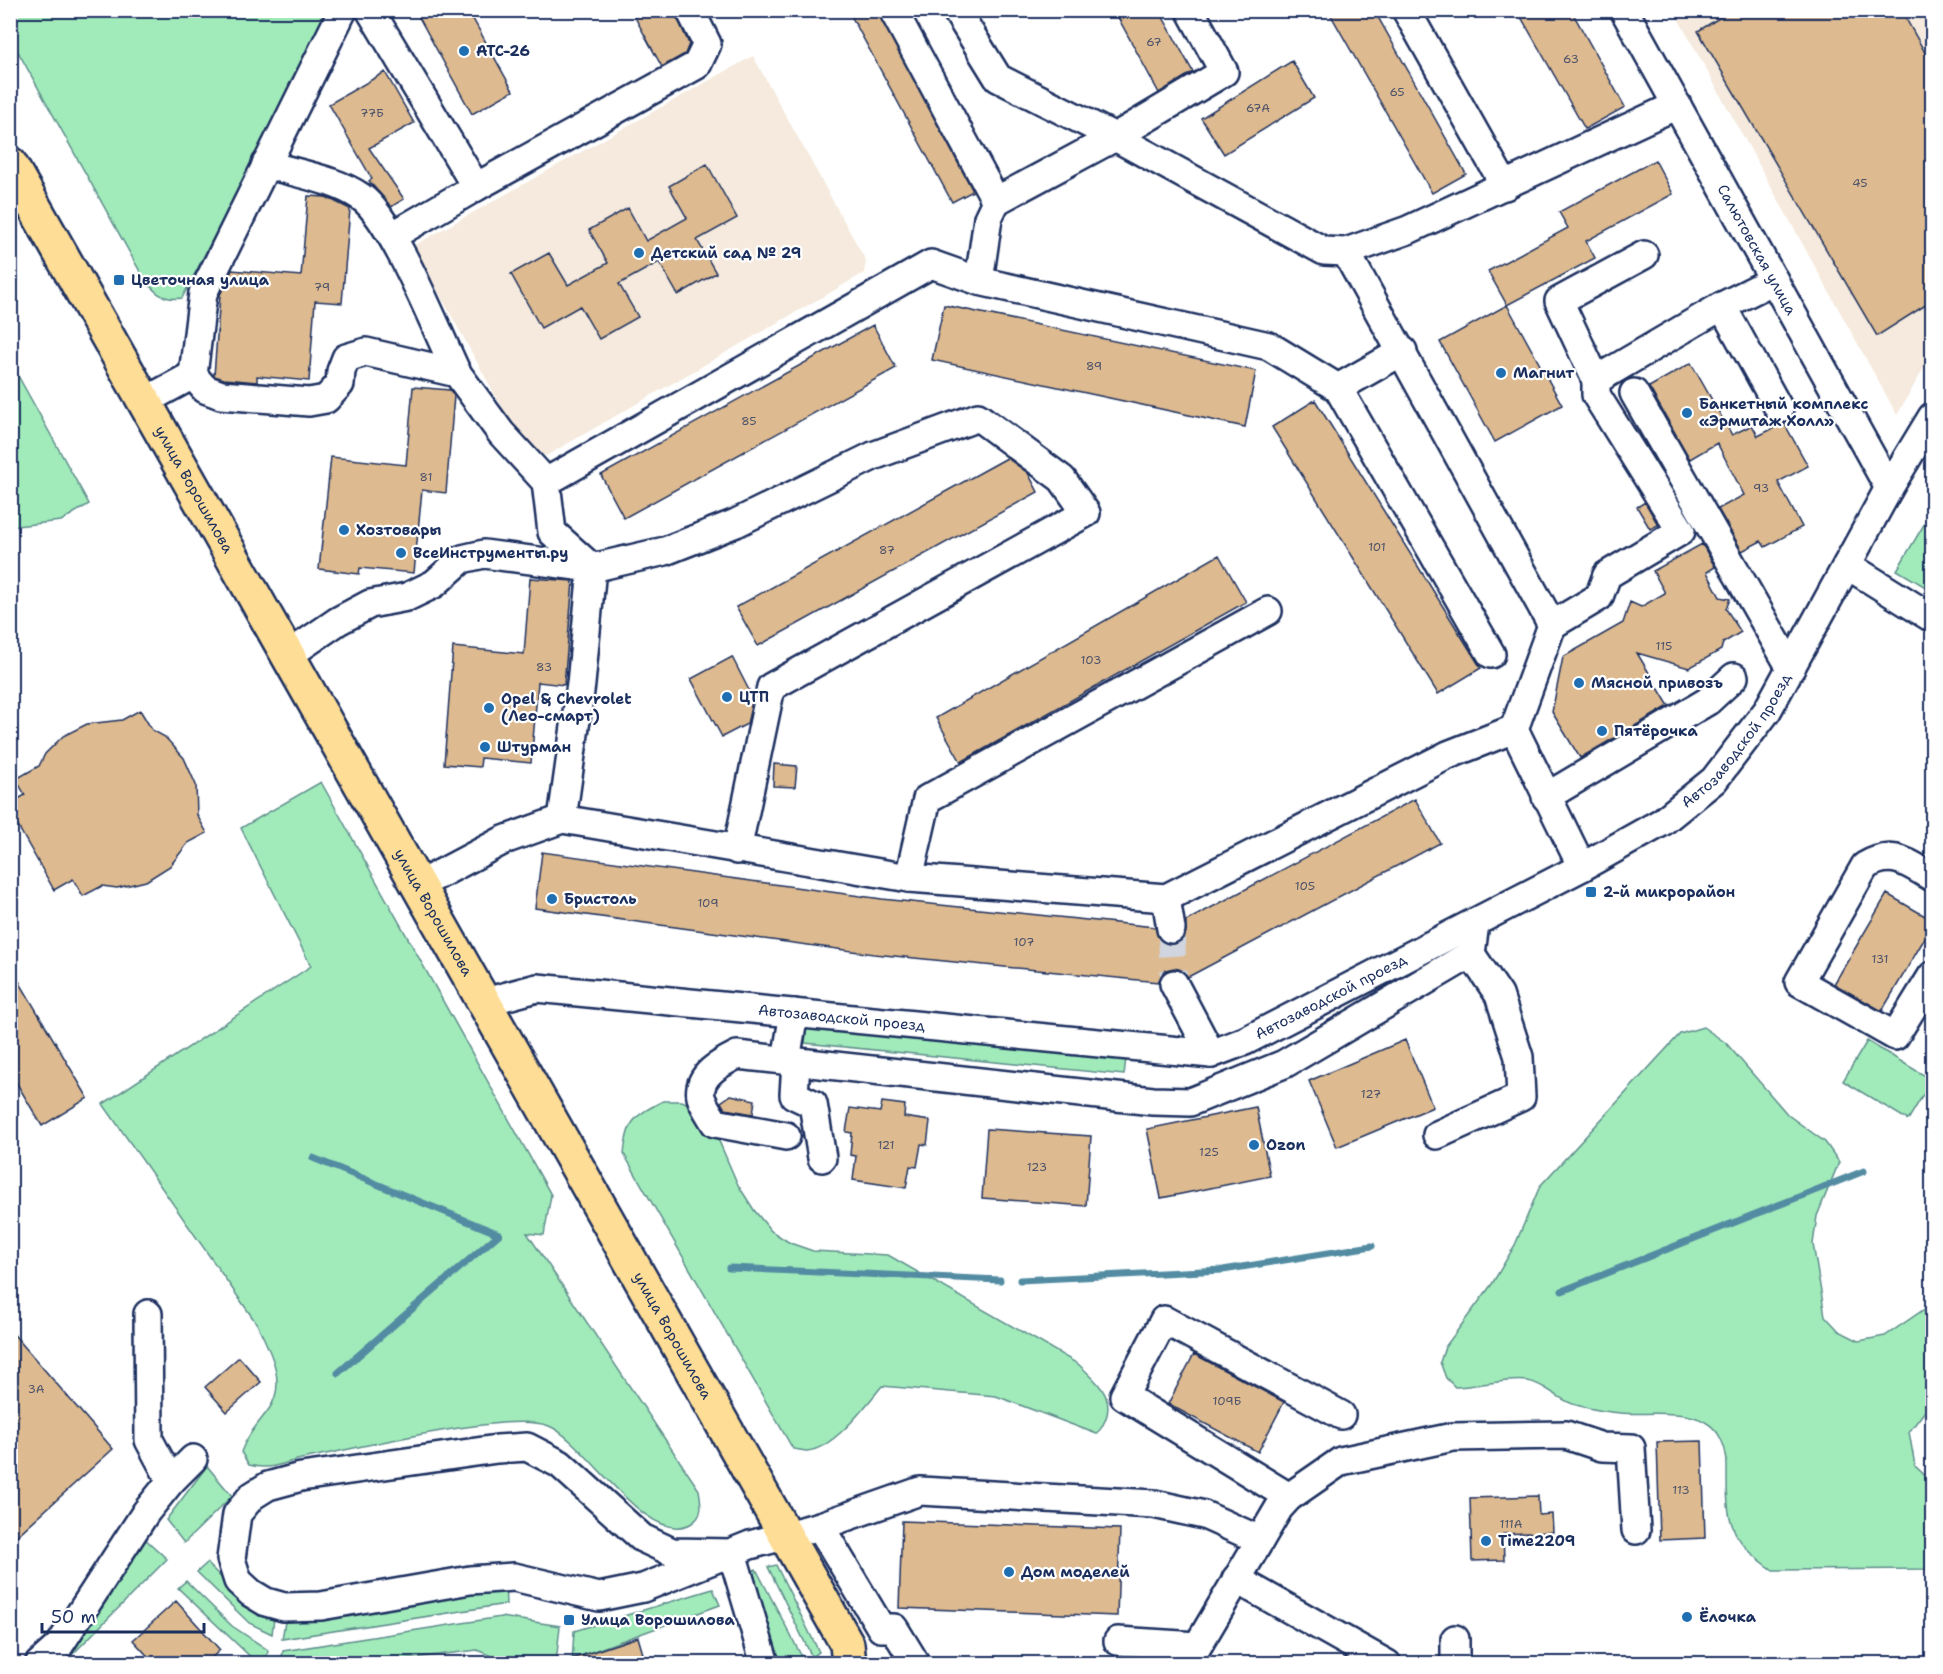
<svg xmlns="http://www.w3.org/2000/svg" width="1943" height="1674" font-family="'Shantell Sans',sans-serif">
<rect width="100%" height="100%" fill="#fff"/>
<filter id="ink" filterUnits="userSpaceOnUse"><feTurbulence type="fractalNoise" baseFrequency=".0167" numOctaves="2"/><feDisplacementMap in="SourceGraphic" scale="12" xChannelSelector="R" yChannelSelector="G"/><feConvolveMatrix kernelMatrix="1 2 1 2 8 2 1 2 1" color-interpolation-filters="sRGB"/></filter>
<g filter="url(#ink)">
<!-- built -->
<path fill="#f5eadd" d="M 1674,11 L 1932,11 L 1932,354 L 1897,415 Z
M 753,56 L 866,261 L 864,273 L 546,456 L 525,449 L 413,246 Z"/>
<!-- green -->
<path fill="#a1ebba" stroke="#5e8d8c" stroke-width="1.5" d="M 10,11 L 333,11 L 182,298 C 161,301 153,291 142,275 L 11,39 Z
M 11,363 L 89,504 L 61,521 L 16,526 L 11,532 Z
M 1932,511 L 1932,591 L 1897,570 Z
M 321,782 L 551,1195 L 544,1235 L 527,1233 L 699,1490 C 701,1503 704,1515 692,1523 C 647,1550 587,1441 549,1426 C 511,1410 354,1449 306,1458 C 284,1462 272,1471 249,1465 L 241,1452 C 247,1435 259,1423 269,1409 C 288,1382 269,1349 257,1324 L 103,1104 L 311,966 L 241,828 Z
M 807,1026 L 1126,1058 L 1124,1075 L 805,1043 Z
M 1703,1027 L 1726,1043 L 1788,1115 L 1825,1142 L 1839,1162 L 1817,1216 L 1813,1244 L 1825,1316 L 1839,1331 L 1859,1341 L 1885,1336 L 1932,1304 L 1932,1402 L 1909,1432 L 1915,1466 L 1932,1482 L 1932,1569 L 1773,1570 C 1733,1542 1727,1527 1727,1479 C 1727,1464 1728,1453 1721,1439 C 1704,1404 1653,1416 1621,1413 C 1606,1412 1591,1409 1576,1405 C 1559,1401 1546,1384 1528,1381 C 1510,1378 1476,1386 1455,1387 L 1446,1378 L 1440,1362 L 1445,1347 L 1492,1284 L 1515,1245 L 1540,1186 L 1680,1034 Z
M 1867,1041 L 1932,1080 L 1908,1120 L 1843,1081 Z
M 663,1101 L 682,1101 L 699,1109 L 712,1125 L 738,1185 L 754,1210 L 771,1231 L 790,1243 L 813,1251 L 888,1255 L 1078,1364 C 1102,1386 1121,1403 1097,1434 L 996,1396 L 882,1386 C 866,1405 834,1449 807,1451 C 803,1451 797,1449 793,1449 L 624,1154 C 627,1121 634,1116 663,1101 Z
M 207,1466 L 232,1496 L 184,1543 L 166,1520 Z
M 142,1536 L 167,1559 L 64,1663 L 55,1664 Z
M 207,1563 L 259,1616 L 274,1618 L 272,1634 L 249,1623 L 197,1572 Z
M 776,1565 L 819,1652 L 812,1657 L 768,1567 Z
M 756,1569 L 803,1659 L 802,1663 L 778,1663 L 750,1594 L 749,1573 Z
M 186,1581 L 232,1626 L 268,1650 L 266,1663 L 257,1663 L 178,1588 Z
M 505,1583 L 506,1604 L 282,1639 L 286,1616 Z
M 713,1589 L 720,1605 L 585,1654 L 585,1663 L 572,1664 L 574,1631 Z
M 501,1617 L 560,1626 L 556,1663 L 508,1663 L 477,1650 L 375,1663 L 281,1663 L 283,1651 Z"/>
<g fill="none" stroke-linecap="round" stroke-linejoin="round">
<!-- stream -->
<path stroke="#538ca2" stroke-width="7" d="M 313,1158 L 499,1234 L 338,1373
M 729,1268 L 1000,1280
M 1020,1280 L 1223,1270 L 1372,1246
M 1562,1291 L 1864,1171"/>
</g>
<!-- building -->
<path fill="#ddba8f" stroke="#1b2f5e" stroke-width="1.5" d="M 415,10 L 468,10 L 513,91 L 472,114 Z
M 631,10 L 674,10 L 689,44 L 685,54 L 662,67 Z
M 848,10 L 877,10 L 973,191 L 952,202 Z
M 1114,10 L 1159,10 L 1193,72 L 1159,93 Z
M 1328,10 L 1374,10 L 1466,174 L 1432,193 Z
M 1517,10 L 1571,10 L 1625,107 L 1585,129 Z
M 1732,10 L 1901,10 L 1932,65 L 1932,301 L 1877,336 L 1698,31 Z
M 1292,61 L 1314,98 L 1224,154 L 1201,118 Z
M 385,72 L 414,123 L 369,148 L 404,199 L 391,207 L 369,181 L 372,179 L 329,104 Z
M 1655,160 L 1673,194 L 1586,241 L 1595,258 L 1507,305 L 1488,271 L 1568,228 L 1559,212 Z
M 707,164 L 737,218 L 697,240 L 716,273 L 678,295 L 659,262 L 619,284 L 638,317 L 599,339 L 580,306 L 541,328 L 511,274 L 549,253 L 568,285 L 608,263 L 589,230 L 628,208 L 646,241 L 687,218 L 669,186 Z
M 308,196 L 326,197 L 350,209 L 342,303 L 315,301 L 309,381 L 257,376 L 257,382 L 224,379 L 214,376 L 220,295 L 232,270 L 301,276 Z
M 944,305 L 1256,371 L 1245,427 L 932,360 Z
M 1507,305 L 1562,405 L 1495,442 L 1440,342 Z
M 873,325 L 896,368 L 624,518 L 601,475 Z
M 1691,363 L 1732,435 L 1752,425 L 1758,436 L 1784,423 L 1808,466 L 1778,482 L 1802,527 L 1765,547 L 1761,541 L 1742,551 L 1718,509 L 1744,495 L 1717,443 L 1690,459 L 1649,387 Z
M 413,387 L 450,390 L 454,396 L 446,493 L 422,490 L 414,573 L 360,568 L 359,574 L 319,569 L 331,457 L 406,465 Z
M 1315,400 L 1481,668 L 1438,694 L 1272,427 Z
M 1007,458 L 1028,473 L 1038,492 L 758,646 L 736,607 Z
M 1645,502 L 1658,525 L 1650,529 L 1637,507 Z
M 1702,544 L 1715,567 L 1707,572 L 1720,597 L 1730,599 L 1726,609 L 1741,632 L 1723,643 L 1721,650 L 1689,668 L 1637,653 L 1669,706 L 1580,758 L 1552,712 L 1563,657 L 1623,623 L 1630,602 L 1641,607 L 1665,593 L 1653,571 Z
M 1219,555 L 1246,602 L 961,762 L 936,718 Z
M 530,578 L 573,581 L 564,685 L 538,682 L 531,763 L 481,758 L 480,767 L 444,764 L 453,647 L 524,654 Z
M 732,657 L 753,698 L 747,724 L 722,737 L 691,679 Z
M 140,710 L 152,730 L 165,737 L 184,758 L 196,785 L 197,815 L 207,833 L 188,843 L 170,866 L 146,881 L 117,888 L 102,886 L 83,896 L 73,879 L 54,890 L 10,812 L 10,804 L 25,795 L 16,779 L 39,766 L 45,754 L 63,736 L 87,724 L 122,720 Z
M 774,764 L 797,766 L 795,787 L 773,786 Z
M 1415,799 L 1440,843 L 1188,977 L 1182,970 L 1174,968 L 1166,970 L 1158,982 L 874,954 L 535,908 L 542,852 L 882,899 L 1155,927 L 1159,939 L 1173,945 L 1185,935 L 1186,921 Z
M 1887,894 L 1932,920 L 1932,926 L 1882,1011 L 1834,984 Z
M 10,966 L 88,1098 L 42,1126 L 10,1072 Z
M 1405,1040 L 1433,1107 L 1337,1147 L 1309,1081 Z
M 731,1095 L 755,1100 L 753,1114 L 725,1109 L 721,1102 Z
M 882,1102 L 905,1105 L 904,1117 L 930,1121 L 927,1145 L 921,1144 L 917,1167 L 910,1166 L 906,1188 L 853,1180 L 856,1156 L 850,1155 L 852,1133 L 846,1132 L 850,1108 L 880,1112 Z
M 1256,1107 L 1270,1176 L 1161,1198 L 1147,1129 Z
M 987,1129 L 1091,1136 L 1086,1206 L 982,1198 Z
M 10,1330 L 113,1449 L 10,1542 Z
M 1194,1354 L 1284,1402 L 1258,1452 L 1168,1404 Z
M 239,1357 L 261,1382 L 227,1412 L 205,1387 Z
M 1702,1441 L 1705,1538 L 1660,1540 L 1657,1442 Z
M 1538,1496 L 1539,1515 L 1552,1514 L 1553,1532 L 1503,1534 L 1504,1560 L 1472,1561 L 1470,1498 Z
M 902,1521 L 1120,1529 L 1117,1616 L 899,1608 Z
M 176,1601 L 220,1650 L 205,1664 L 155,1664 L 133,1640 Z
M 638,1637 L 646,1664 L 568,1664 L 568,1660 Z"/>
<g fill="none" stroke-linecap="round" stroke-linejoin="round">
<!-- minor-tunnel -->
<path stroke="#d1d5df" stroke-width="27" stroke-dasharray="27 14" stroke-linecap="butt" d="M 1171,929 L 1174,984"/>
<!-- minor casing -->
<g stroke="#1b2f5e" stroke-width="32">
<g id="minor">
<path d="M 343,10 L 203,293 L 193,375 L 205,389 L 221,395 L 309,402 L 326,399 L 340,384 L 341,371 L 346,358 L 366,352 L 457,373 L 501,433 L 546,482 L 552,532 L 592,568 L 665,551 L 736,523 L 873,456 L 978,417 L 1062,479 L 1086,513 L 771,687 L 737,850"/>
<path d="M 370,10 L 476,187"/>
<path d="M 893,10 L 996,201 L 988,218 L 979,281"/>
<path d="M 956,10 L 998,78 L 1115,137 L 1324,251 L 1346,252 L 1408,230 L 1677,105"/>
<path d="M 1406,10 L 1505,186"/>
<path id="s1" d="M 1624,10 L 1889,488"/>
<path d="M 266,164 C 297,174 335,179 361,197 C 393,219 438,334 457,373"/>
<path d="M 996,201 L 1115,137 L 1224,72 L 1190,10"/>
<path d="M 392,236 L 476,187 L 697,65 L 707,44 L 690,10"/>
<path d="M 1346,252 L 1552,625 L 1514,729 L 1582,867"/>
<path d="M 1774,280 L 1722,306 L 1779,409"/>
<path d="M 1596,380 L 1559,301 L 1644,255"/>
<path d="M 1338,388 L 1491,654"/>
<path d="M 1634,393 L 1791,668"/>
<path d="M 145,401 L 193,375"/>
<path d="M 546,482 L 931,264 L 979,281 L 1269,346 L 1338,388 L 1403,351"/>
<path d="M 1847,565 L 1932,618"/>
<path d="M 1552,625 L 1599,597 L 1607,575 L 1681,531 L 1596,395 L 1596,380 L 1722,306"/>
<path d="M 287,656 L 338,621 L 370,604 L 407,597 L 434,584 L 462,559 L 484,554 L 592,568 L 581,684 L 562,819"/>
<path d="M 1546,797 L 1708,701 L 1734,677"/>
<path d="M 1932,877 C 1907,863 1893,849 1865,866 L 1799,982 L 1895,1036 L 1932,976"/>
<path d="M 909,878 L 927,799 L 1268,611"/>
<path d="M 419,885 L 504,840 L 562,819 L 909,878 L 1166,898 L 1448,755 L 1514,729"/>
<path d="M 1166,898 L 1171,929"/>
<path d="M 1174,984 L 1211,1054"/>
<path id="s2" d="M 485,1002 L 537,988 L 1211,1054 L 1245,1041 L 1582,867 L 1662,822 L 1714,780 L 1767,711 L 1889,488 L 1932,417"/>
<path d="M 786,1060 L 794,1013"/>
<path d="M 796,1062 L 794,1095 L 813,1104 L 822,1158"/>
<path d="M 1437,1135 L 1521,1097 L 1519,1057 L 1499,995 L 1471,954"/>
<path d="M 786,1136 L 715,1123 C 711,1116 703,1105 701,1097 C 697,1075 721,1063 737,1055 L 1153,1101 L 1190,1102 L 1284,1064 L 1471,954 L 1475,923"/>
<path d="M 171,1481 L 193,1459"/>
<path d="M 1289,1497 L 1124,1396 L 1164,1320 L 1341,1415"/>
<path d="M 820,1526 L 881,1628 L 894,1628 L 916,1664"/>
<path d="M 732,1553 L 672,1552 L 642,1538 L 560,1464 L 527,1447 L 497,1449 L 301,1477 L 268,1486 L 252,1496 L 237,1514 L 231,1559 L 238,1581 L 251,1593 L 266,1602 L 284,1607 L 321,1606 L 470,1580 L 514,1577 L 599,1597 L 643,1588 L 750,1545 L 820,1526 L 920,1491 L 1154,1504 L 1204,1515 L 1260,1540"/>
<path d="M 732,1553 L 765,1664"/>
<path d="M 1236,1579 L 1387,1664"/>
<path d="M 1455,1639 L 1455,1664"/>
<path d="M 1118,1641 L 1197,1646"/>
<path d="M 39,1664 L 59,1646 L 146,1512 L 171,1481 L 149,1440 L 148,1314"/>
<path d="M 1187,1664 L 1279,1508 L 1289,1497 L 1341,1461 L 1453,1437 L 1566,1435 L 1602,1447 L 1631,1448 L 1636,1530"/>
</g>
</g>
<!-- major casing -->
<g stroke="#1b2f5e" stroke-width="38">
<g id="major">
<path id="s3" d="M 10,164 L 847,1644 L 849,1664"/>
</g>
</g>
<!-- minor -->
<use href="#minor" stroke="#fff" stroke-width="27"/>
<!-- major -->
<use href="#major" stroke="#fedd96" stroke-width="33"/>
<!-- tram -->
<path stroke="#1b2f5e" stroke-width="1.5" d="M 447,1664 L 460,1664"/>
</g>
</g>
<!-- markers -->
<g fill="#1f6fb2" stroke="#fff" stroke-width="2">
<circle cx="464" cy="51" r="6"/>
<circle cx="639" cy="253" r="6"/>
<rect x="113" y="274" width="12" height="12" rx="3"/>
<circle cx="1501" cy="373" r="6"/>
<circle cx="1687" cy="413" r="6"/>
<circle cx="344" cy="530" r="6"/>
<circle cx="401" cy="553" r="6"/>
<circle cx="1579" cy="683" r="6"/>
<circle cx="727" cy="697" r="6"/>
<circle cx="489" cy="708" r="6"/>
<circle cx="1602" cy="731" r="6"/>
<circle cx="485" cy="747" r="6"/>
<rect x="1585" y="886" width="12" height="12" rx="3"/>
<circle cx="552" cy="899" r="6"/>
<circle cx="1254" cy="1145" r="6"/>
<circle cx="1486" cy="1541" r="6"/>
<circle cx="1009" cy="1572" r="6"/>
<circle cx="1687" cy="1617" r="6"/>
<rect x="563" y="1614" width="12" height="12" rx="3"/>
</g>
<g text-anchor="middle" stroke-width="4.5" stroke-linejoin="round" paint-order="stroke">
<!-- number labels -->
<g font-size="12" fill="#4c526a">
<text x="1154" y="46">67</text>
<text x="1571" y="63">63</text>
<text x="1397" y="96">65</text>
<text x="1258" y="112">67А</text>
<text x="372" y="117">77Б</text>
<text x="1860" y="187">45</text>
<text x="322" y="291">79</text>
<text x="1094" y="370">89</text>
<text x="749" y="425">85</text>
<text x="426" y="481">81</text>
<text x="1761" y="492">93</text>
<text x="1377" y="551">101</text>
<text x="887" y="554">87</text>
<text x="1664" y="650">115</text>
<text x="1091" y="664">103</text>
<text x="544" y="671">83</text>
<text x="1305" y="890">105</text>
<text x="708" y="907">109</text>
<text x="1024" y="946">107</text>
<text x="1880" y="963">131</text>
<text x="1371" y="1098">127</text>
<text x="886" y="1149">121</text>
<text x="1209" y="1156">125</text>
<text x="1037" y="1171">123</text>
<text x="36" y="1393">3А</text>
<text x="1227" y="1405">109Б</text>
<text x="1681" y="1494">113</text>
<text x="1511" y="1528">111А</text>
</g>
<!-- poi labels -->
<g font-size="15" font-weight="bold" fill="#1b2f5e" stroke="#fff" text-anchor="start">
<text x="476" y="56">АТС-26</text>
<text x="651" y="258">Детский сад № 29</text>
<text x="131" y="285">Цветочная улица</text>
<text x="1513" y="378">Магнит</text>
<text x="1699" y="409">Банкетный комплекс<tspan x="1699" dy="17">«Эрмитаж Холл»</tspan></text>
<text x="356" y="535">Хозтовары</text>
<text x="413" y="558">ВсеИнструменты.ру</text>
<text x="1591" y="688">Мясной привозъ</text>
<text x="739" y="702">ЦТП</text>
<text x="501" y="704">Opel &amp; Chevrolet<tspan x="501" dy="17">(Лео-смарт)</tspan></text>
<text x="1614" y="736">Пятёрочка</text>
<text x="497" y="752">Штурман</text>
<text x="1603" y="897">2-й микрорайон</text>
<text x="564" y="904">Бристоль</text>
<text x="1266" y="1150">Ozon</text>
<text x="1498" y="1546">Time2209</text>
<text x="1021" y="1577">Дом моделей</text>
<text x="1699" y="1622">Ёлочка</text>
<text x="581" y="1625">Улица Ворошилова</text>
</g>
<!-- street labels -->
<g font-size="15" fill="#1b2f5e" stroke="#fff">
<text dy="5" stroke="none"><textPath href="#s1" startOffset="274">Салютовская улица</textPath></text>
<text dy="5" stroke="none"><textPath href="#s3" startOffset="374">улица Ворошилова</textPath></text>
<text dy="5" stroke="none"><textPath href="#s2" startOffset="1350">Автозаводской проезд</textPath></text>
<text dy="5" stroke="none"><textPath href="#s3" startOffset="860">улица Ворошилова</textPath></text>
<text dy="5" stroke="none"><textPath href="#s2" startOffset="864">Автозаводской проезд</textPath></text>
<text dy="5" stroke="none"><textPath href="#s2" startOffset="360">Автозаводской проезд</textPath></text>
<text dy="5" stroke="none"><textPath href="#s3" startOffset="1346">улица Ворошилова</textPath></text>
</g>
</g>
<!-- margin -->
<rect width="1943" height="1674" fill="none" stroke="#fff" stroke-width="36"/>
<rect x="18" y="18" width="1907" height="1638" fill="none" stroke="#1b2f5e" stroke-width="2" filter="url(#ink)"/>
<!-- scale -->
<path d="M42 1623v9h162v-9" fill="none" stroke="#1b2f5e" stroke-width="3"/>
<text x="51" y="1623" font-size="18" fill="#1b2f5e" stroke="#ffffff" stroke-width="4.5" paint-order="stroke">50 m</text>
</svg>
